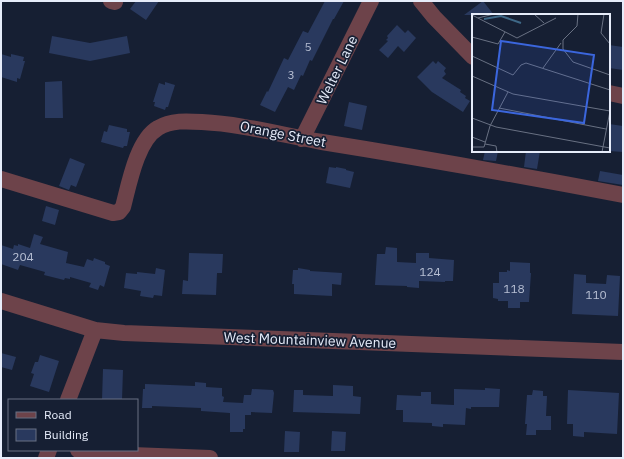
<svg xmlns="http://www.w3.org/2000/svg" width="624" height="459" font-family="'IBM Plex Sans',sans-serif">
<rect width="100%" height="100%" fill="#161f33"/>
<!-- building -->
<path fill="#29395e" d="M 136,1 L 159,1 L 146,20 L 130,9 Z
M 325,1 L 344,1 L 334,19 L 333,19 L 312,61 L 310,60 L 303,76 L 301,75 L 294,90 L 288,87 L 275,112 L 260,105 L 267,91 L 268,92 L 284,58 L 288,60 L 303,31 L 308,33 Z
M 483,1 L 494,15 L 464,15 Z
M 397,25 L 405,33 L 408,30 L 416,38 L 404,52 L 398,46 L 388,58 L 379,50 L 388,41 L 386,40 L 388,38 L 387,36 Z
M 52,36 L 90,43 L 127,36 L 130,53 L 90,61 L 49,53 Z
M 609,45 L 623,47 L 623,70 L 609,68 Z
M 1,54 L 11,57 L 11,54 L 24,57 L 23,61 L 25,61 L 20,79 L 17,78 L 17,82 L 1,77 Z
M 433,61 L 436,64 L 438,61 L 446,68 L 444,71 L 446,74 L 442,78 L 461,90 L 460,92 L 466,96 L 465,98 L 470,101 L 463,112 L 432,92 L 417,77 Z
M 62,81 L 63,118 L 45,118 L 45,82 Z
M 165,82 L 175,85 L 168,107 L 166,107 L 165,110 L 154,106 L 155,102 L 153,102 L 159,83 L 165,85 Z
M 349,102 L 367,106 L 362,130 L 344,126 Z
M 609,124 L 623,126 L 623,152 L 609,151 Z
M 109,125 L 127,129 L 127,132 L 130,132 L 127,146 L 124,146 L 123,148 L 101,142 L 104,131 L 107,132 Z
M 485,151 L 498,151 L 496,161 L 483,160 Z
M 526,151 L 540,151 L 537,169 L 524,167 Z
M 70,158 L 85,164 L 76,187 L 71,185 L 69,190 L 59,186 Z
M 329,167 L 336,168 L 336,167 L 346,169 L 346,170 L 354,172 L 350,188 L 326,183 Z
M 600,171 L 623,175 L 623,185 L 598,181 Z
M 46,206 L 59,210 L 55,225 L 42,221 Z
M 34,234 L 43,237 L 40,244 L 68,252 L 66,263 L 84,267 L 87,259 L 93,261 L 94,258 L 105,262 L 105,264 L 110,266 L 104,287 L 100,285 L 98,290 L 89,287 L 91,283 L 70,277 L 70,279 L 65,278 L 64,280 L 44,275 L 45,272 L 20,265 L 18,270 L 1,264 L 1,245 L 13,249 L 14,245 L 18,246 L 18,244 L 30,248 Z
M 386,247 L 397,248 L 397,262 L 416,263 L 416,253 L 429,253 L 429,258 L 454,260 L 453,281 L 445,281 L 445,282 L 419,281 L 419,288 L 407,287 L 407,286 L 375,285 L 377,254 L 385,254 Z
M 189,253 L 223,254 L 222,273 L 217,273 L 216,295 L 182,294 L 183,280 L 188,281 Z
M 510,262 L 530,263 L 530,273 L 531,273 L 529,302 L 520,302 L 520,308 L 508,308 L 508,301 L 498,301 L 498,299 L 493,298 L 493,283 L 499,283 L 499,272 L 507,272 L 507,270 L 510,271 Z
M 156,268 L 165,270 L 162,296 L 154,295 L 153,298 L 140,296 L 141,291 L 124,288 L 126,273 L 137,274 L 137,272 L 155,274 Z
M 298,268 L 310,270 L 310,271 L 342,273 L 341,285 L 332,284 L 332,296 L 294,294 L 294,284 L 292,284 L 293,270 L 298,270 Z
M 574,274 L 586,275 L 586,283 L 606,284 L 607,275 L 620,276 L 618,316 L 572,314 Z
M 1,353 L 16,357 L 12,370 L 1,367 Z
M 40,355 L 59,361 L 49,392 L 30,386 L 34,374 L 31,373 L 35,362 L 38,362 Z
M 103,369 L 123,370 L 122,400 L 102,400 Z
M 195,382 L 206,383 L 206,387 L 222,388 L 222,396 L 224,397 L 223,402 L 243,403 L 244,395 L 251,395 L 252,389 L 273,390 L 274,393 L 272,413 L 251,412 L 251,415 L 245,415 L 245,429 L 243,429 L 243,432 L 230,432 L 230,413 L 201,411 L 201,408 L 152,406 L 152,408 L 142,408 L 143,389 L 145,389 L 145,384 L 195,386 Z
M 333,385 L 353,386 L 353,396 L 361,397 L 360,414 L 293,412 L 294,390 L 303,390 L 303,395 L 333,396 Z
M 485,388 L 500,389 L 499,407 L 471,407 L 471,409 L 466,408 L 465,425 L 443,424 L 443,427 L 432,426 L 432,423 L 403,422 L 403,410 L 396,410 L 397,395 L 421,396 L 421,392 L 431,392 L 431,404 L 454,405 L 454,389 L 485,390 Z
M 533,390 L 543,391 L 543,396 L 547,396 L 546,416 L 551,416 L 551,430 L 536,430 L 536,435 L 526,435 L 527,424 L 525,424 L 527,395 L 532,395 Z
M 568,390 L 619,393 L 617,434 L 584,432 L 584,437 L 573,436 L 573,424 L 567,424 Z
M 285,431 L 300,432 L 299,452 L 284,452 Z
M 332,431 L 346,432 L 345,451 L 331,451 Z"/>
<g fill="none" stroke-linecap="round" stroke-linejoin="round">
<!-- minor -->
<path stroke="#6d434a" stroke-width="16" d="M 111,1 L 115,2
M 421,1 L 434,17 L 473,57
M 609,93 L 623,96
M 302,139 L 371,1
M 1,179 L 113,213 L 119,212 L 123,207 C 129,184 137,140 158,128 C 171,120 187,121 202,122 C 242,124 282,135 322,142 C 422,158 523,176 623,195
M 1,301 L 95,330 L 124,333 L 623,352
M 68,400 L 95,330
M 78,450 L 106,454 L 210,458
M 46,458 L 49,450"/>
</g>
<g text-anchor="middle" stroke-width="3.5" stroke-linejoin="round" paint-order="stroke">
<!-- number labels -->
<g font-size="12" fill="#b7bfd3">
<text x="308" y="51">5</text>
<text x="291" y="79">3</text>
<text x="23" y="261">204</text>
<text x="430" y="276">124</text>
<text x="514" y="293">118</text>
<text x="596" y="299">110</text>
</g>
<!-- street labels -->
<g font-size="14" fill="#e6ecfa" stroke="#161f33">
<text transform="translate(337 70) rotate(-64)" y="5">Welter Lane</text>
<text transform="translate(283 134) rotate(11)" y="5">Orange Street</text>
<text transform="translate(310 340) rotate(2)" y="5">West Mountainview Avenue</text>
</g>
</g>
<!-- overview -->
<g transform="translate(472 14)">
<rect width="138" height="138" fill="#161f33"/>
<path fill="none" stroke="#3e6887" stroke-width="2" d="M 12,5 L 29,2 L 49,9"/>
<path fill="none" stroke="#697183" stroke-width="1" d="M 62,0 L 72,9M 106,0 L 105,12 L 91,26 L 91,35 L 101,48 L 138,61M 132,0 L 129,19 L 138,30M 0,1 L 45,24 L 84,4M 6,4 L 22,0M 0,23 L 26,30 L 33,18M 0,42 L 41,61 L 49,51 L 54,49 L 138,76M 71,54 L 89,29M 0,62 L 41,80 L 138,97M 27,94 L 134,115M 0,104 L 24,113 L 138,134M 0,123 L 13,128M 13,130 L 24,132 L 25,138M 0,133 L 12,133 L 18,112 L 36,78M 130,138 L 138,97"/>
<path fill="#3b66dd" fill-opacity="0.15" stroke="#3b66dd" stroke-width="2" d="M 29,27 L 122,41 L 112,109 L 20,96 Z"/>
<rect width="138" height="138" fill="none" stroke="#e6ecfa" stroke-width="2"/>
</g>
<!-- border -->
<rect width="624" height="459" fill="none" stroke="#e6ecfa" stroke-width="4"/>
<!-- legend -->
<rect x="8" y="399" width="130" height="52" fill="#161f33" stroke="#697183"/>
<rect x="16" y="412" width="20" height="6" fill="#6d434a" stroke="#697183"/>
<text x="44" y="419" font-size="12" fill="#e6ecfa">Road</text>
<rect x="16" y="429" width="20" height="12" fill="#29395e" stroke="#697183"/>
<text x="44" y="439" font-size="12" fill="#e6ecfa">Building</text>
</svg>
